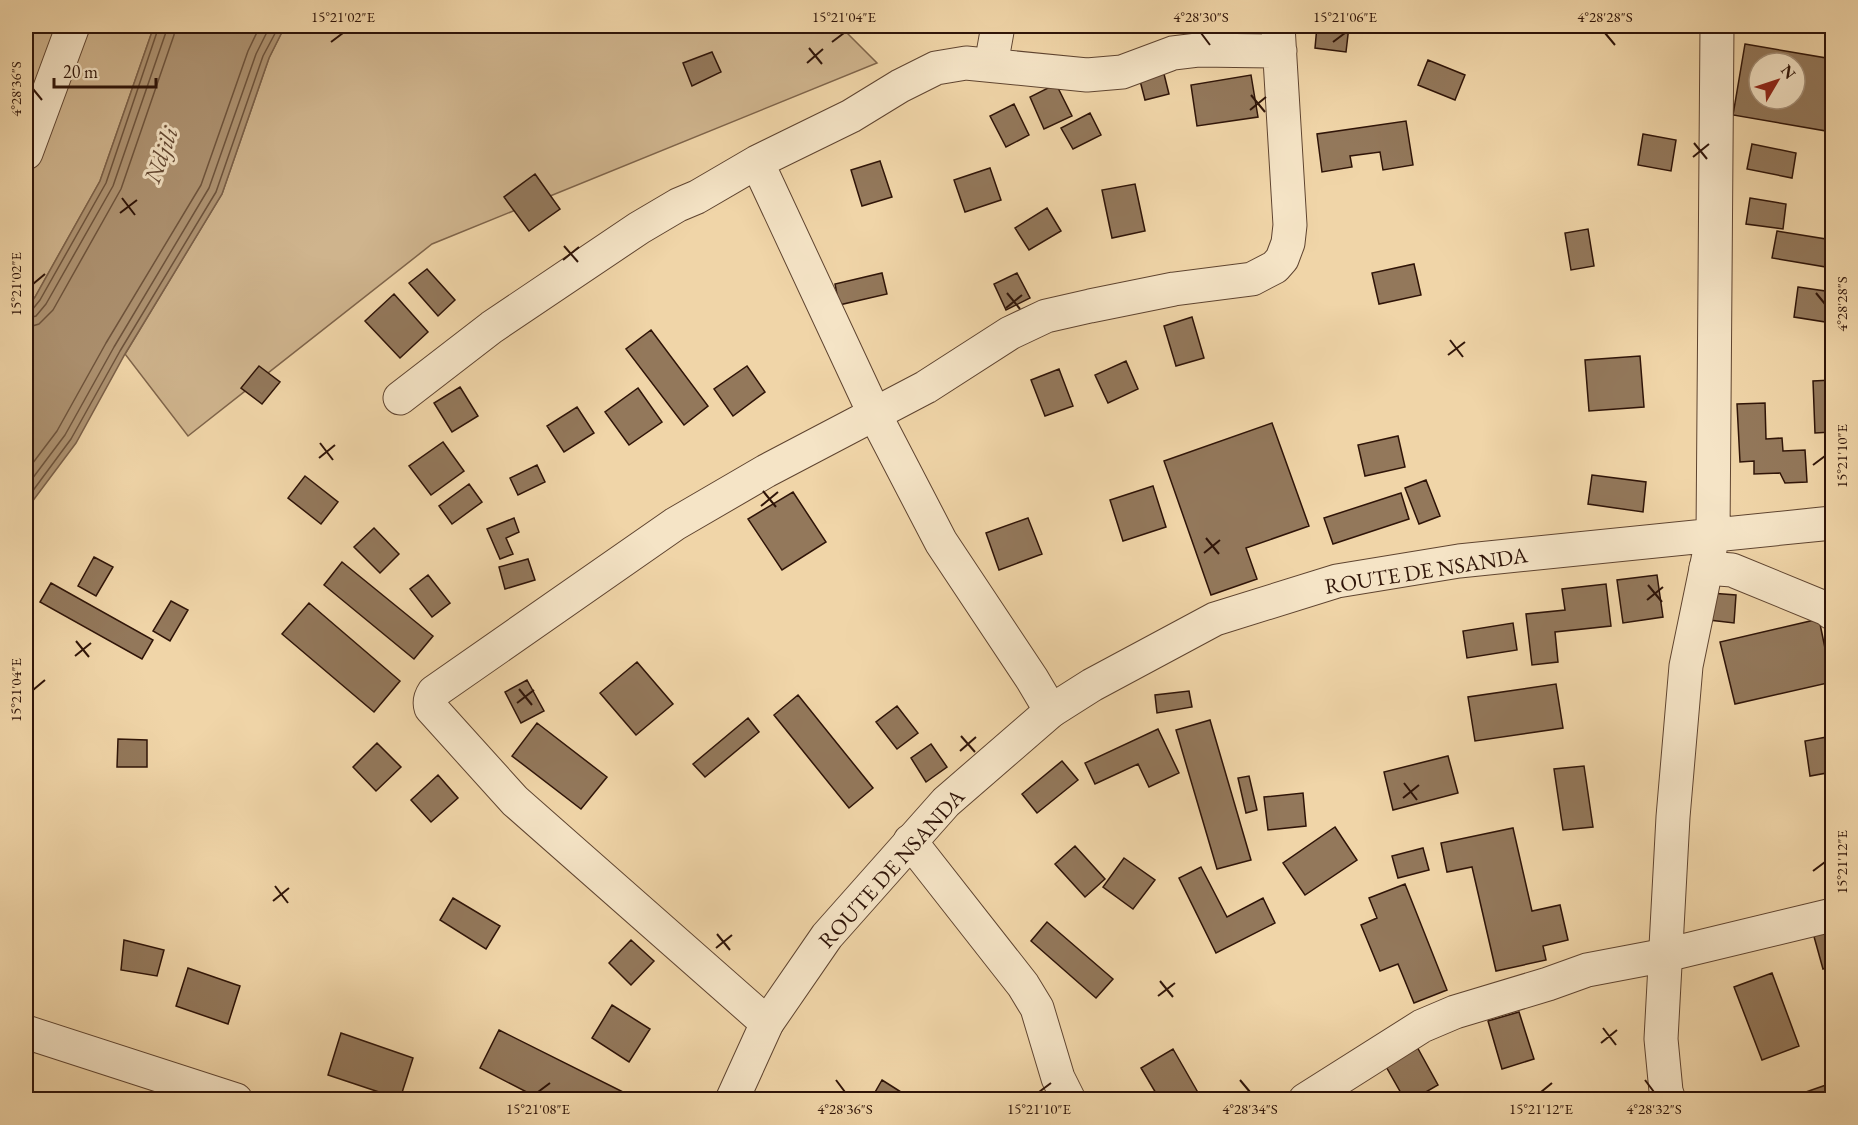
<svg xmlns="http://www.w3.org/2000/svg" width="1858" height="1125" font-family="'EB Garamond',serif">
<rect width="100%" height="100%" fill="#f0d5a8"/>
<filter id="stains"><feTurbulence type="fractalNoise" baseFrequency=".00333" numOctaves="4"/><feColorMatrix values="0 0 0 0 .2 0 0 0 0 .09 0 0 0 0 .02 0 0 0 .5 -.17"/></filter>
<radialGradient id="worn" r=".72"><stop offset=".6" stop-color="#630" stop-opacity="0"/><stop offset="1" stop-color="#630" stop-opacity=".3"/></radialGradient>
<!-- green -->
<path fill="#cfb48d" stroke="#7f644a" stroke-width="1.5" d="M 26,26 L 154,26 L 100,181 L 35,297 L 26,308 Z
M 285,26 L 840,26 L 877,63 L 432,244 L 188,436 L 125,354 L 222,194 L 269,58 Z"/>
<!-- water -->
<path fill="#ae9372" stroke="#7b6048" stroke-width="1.5" d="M 154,26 L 285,26 L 269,58 L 222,194 L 125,354 L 76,443 L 26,510 L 26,308 L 35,297 L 100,181 Z"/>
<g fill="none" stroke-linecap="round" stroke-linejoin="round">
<!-- shore -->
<path stroke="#6e543d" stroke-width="1.5" d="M 26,311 L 32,310 L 40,300 L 106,183 L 159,26
M 26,319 L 36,316 L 46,304 L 113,186 L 166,32 L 166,26
M 26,328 L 39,324 L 53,310 L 121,189 L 174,35 L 175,26
M 26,472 L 57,431 L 106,343 L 201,185 L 248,51 L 260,26
M 26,487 L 65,435 L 114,347 L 209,188 L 256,54 L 270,26
M 26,500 L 71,439 L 120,351 L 216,192 L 263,56 L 279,26"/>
</g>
<!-- building -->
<path fill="#93785b" stroke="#2f1408" stroke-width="1.5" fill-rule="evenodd" d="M 1317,26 L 1349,26 L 1346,52 L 1315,48 Z
M 1745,44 L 1832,59 L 1832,132 L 1733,115 ZM 1759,63 L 1795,63 L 1795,99 L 1759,99 Z
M 712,52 L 721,72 L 692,86 L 683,63 Z
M 1428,60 L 1465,75 L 1455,100 L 1418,85 Z
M 1162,66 L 1169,94 L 1145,100 L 1138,73 Z
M 1251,75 L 1258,117 L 1197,126 L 1191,85 Z
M 1056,84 L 1072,116 L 1044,129 L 1030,97 Z
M 1014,104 L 1029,135 L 1006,147 L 990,116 Z
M 1090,113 L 1101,135 L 1073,149 L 1061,128 Z
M 1406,121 L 1413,165 L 1383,170 L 1380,152 L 1350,156 L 1352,167 L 1322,172 L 1317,134 Z
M 1643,134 L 1676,140 L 1671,171 L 1638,165 Z
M 1752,144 L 1796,153 L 1792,178 L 1747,169 Z
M 880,161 L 892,197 L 862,206 L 851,170 Z
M 990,168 L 1001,200 L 965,212 L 954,180 Z
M 535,174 L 560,209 L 529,231 L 504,197 Z
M 1135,184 L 1145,231 L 1112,238 L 1102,190 Z
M 1750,198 L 1786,204 L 1783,229 L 1746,224 Z
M 1047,208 L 1061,231 L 1029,250 L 1015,228 Z
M 1588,229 L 1594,266 L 1571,270 L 1565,233 Z
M 1777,231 L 1832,240 L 1832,268 L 1772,258 Z
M 1414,264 L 1421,295 L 1379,304 L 1372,273 Z
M 427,269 L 455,300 L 438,316 L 409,283 Z
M 882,273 L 887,294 L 839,305 L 835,284 Z
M 1017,273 L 1030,298 L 1006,310 L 994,284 Z
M 1798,287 L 1832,292 L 1832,323 L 1794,317 Z
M 394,294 L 428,332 L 400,358 L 365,321 Z
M 1192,317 L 1204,358 L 1176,366 L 1164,326 Z
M 651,330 L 708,406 L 684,425 L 626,349 Z
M 1640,356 L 1644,407 L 1589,411 L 1585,360 Z
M 1126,361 L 1138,389 L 1108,403 L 1095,375 Z
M 259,366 L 280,382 L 262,404 L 241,388 Z
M 747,366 L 765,392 L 733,416 L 714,389 Z
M 1059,369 L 1073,406 L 1045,416 L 1031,380 Z
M 1832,380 L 1832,432 L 1815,433 L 1813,381 Z
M 460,387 L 478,416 L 452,432 L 434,403 Z
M 638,388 L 662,422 L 629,445 L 605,412 Z
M 1765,403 L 1766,439 L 1782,438 L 1783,451 L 1805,450 L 1807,482 L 1785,483 L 1780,473 L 1754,474 L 1754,461 L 1740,462 L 1737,404 Z
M 577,407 L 594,433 L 564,452 L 547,426 Z
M 1272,423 L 1309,526 L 1246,548 L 1257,579 L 1211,595 L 1164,461 Z
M 1398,436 L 1405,467 L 1365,476 L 1358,445 Z
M 443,442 L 464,471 L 431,495 L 409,466 Z
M 537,465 L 545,482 L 518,495 L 510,478 Z
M 1592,475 L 1646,482 L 1643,512 L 1588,504 Z
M 305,476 L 338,502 L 321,524 L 288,498 Z
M 1426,480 L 1440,516 L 1419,524 L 1405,488 Z
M 469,484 L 482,502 L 452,524 L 439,506 Z
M 1153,486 L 1166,527 L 1123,541 L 1110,500 Z
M 793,492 L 826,542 L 782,570 L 748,519 Z
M 1401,493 L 1409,519 L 1333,544 L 1324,518 Z
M 514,518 L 519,532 L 506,538 L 513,554 L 500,559 L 487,529 Z
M 1028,518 L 1042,554 L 999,570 L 986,533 Z
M 374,528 L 399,554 L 380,573 L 354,547 Z
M 94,557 L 113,567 L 96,596 L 78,586 Z
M 528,559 L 535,580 L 505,589 L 499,567 Z
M 342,562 L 433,636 L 414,659 L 324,585 Z
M 428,575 L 450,603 L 432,617 L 410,589 Z
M 1657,575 L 1663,617 L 1623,623 L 1617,580 Z
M 51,583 L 153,640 L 142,659 L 40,602 Z
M 1606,584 L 1611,626 L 1555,632 L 1558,662 L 1532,665 L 1526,614 L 1565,610 L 1562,589 Z
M 1710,593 L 1736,595 L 1734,623 L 1709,620 Z
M 171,601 L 188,610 L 170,641 L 153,631 Z
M 309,603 L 400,681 L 374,712 L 282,634 Z
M 1819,619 L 1832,682 L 1735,704 L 1720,642 Z
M 1513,623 L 1517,650 L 1467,658 L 1463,631 Z
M 637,662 L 673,704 L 636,735 L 600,693 Z
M 527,680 L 544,711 L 521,723 L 505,692 Z
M 1556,684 L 1563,728 L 1475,741 L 1468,697 Z
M 1189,691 L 1192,707 L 1157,713 L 1155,695 Z
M 798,695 L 873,788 L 849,808 L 774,715 Z
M 897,706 L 918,733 L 897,749 L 876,722 Z
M 748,718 L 759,732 L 705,777 L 693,764 Z
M 1210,720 L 1251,860 L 1217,869 L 1176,730 Z
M 537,723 L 607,777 L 581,809 L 512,756 Z
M 1158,729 L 1179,773 L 1149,787 L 1138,764 L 1095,784 L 1085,763 Z
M 1832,736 L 1832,772 L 1810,776 L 1805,741 Z
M 118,739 L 147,740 L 147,767 L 117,767 Z
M 377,743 L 401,767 L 376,791 L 353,767 Z
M 931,744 L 947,767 L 926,782 L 911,758 Z
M 1448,756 L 1458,793 L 1393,810 L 1384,772 Z
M 1062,761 L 1078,780 L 1037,813 L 1022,794 Z
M 1584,766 L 1593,827 L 1563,830 L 1554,769 Z
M 438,775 L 458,798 L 431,822 L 411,800 Z
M 1249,776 L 1257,810 L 1246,813 L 1238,778 Z
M 1303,793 L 1306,826 L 1268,830 L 1264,797 Z
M 1335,827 L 1357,860 L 1305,895 L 1283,863 Z
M 1513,828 L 1532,911 L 1560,905 L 1568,940 L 1543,946 L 1546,960 L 1496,971 L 1472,867 L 1447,872 L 1441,843 Z
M 1075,846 L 1105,879 L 1085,897 L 1055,864 Z
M 1423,848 L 1429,870 L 1398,878 L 1392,856 Z
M 1124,858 L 1155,880 L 1133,909 L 1103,887 Z
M 1201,867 L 1227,917 L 1263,898 L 1275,923 L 1216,953 L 1179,878 Z
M 1405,884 L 1447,990 L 1414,1003 L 1398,964 L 1380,971 L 1361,925 L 1377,918 L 1369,898 Z
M 453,898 L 500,926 L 486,949 L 440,920 Z
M 1047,922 L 1113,979 L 1096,998 L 1031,941 Z
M 1832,928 L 1832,966 L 1823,969 L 1813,933 Z
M 124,940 L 164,950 L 157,976 L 121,970 Z
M 631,940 L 654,961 L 631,985 L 609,963 Z
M 188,968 L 240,986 L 228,1024 L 176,1006 Z
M 1772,973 L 1799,1046 L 1762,1060 L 1734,987 Z
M 612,1005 L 650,1029 L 629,1062 L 592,1038 Z
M 1519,1012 L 1534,1059 L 1502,1069 L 1488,1021 Z
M 499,1030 L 637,1099 L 542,1100 L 480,1068 Z
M 341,1033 L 413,1058 L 400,1099 L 328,1075 Z
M 1416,1045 L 1438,1085 L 1412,1100 L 1405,1100 L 1384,1063 Z
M 1173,1049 L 1200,1096 L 1195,1100 L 1160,1100 L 1141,1068 Z
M 882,1080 L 912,1099 L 911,1100 L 882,1100 L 874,1094 Z
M 1826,1085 L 1831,1100 L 1801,1100 L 1800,1094 Z"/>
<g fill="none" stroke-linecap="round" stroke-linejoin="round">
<!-- minor casing -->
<g stroke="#5f4430" stroke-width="35">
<path id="minor" d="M 991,65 L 998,26
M 757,162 L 875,415 L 941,542 L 1032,679 L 1051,711
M 400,398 L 492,327 L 639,228 L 678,205 L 697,197 L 757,162 L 851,116 L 900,86 L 936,68 L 966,63 L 1087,75 L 1122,72 L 1173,53 L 1198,50 L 1280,51
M 1706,568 L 1732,570 L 1827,609 L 1832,613
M 910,841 L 1023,985 L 1037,1008 L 1058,1078 L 1069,1100
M 767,1023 L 515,801 L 431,708 C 429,702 430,698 434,692 L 675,524 L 766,471 L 926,387 L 1010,333 L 1046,316 L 1090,306 L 1174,289 L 1252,279 L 1275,267 L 1282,259 L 1288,243 L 1290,225 L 1278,26
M 26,1032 L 236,1100
M 1305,1100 L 1422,1026 L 1455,1012 L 1548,984 L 1587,970 L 1666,955 L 1832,915"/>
</g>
<!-- tertiary casing -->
<g stroke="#5f4430" stroke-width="35">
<path id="tertiary" d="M 26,153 L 73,26
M 732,1100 L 767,1023 L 827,936 L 946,802 L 1051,711 L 1092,685 L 1215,619 L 1337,581 L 1459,561 L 1832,523
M 1669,1100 L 1666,1091 L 1661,1039 L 1673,817 L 1686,666 L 1713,535 L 1717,26"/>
</g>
<!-- minor -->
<use href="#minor" stroke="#f5e4c6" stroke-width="33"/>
<!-- tertiary -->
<use href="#tertiary" stroke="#f5e4c6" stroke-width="33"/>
</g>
<!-- ticks -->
<path fill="none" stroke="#2f1408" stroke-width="2" d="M 1201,33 L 1210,45M 1605,33 L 1615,45M 331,42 L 343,33M 832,42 L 844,33M 1333,42 L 1345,33M 809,48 L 822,64M 807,63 L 823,49M 33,89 L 42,100M 1251,95 L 1265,112M 1250,110 L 1266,97M 1694,143 L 1707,159M 1693,157 L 1709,144M 122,198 L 135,215M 120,213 L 137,200M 564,246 L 578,262M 563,260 L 579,247M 33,284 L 45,274M 1007,293 L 1020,309M 1816,293 L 1825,304M 1006,308 L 1022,295M 1450,340 L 1463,357M 1448,355 L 1465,342M 320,443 L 333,460M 319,458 L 335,445M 1813,465 L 1825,456M 763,491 L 776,507M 761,506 L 778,492M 1206,538 L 1219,554M 1204,553 L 1220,540M 1648,585 L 1662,602M 1647,600 L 1663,587M 76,641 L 89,657M 75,656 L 91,643M 519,689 L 532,705M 33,690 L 45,680M 517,703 L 534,690M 961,736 L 975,752M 960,751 L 976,737M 1404,783 L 1417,800M 1403,798 L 1419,785M 1813,871 L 1825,862M 275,886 L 288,903M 273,901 L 289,888M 717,934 L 730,950M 716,948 L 732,935M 1160,981 L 1173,997M 1158,996 L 1175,983M 1603,1028 L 1616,1045M 1601,1043 L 1617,1030M 836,1080 L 845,1092M 1240,1080 L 1250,1092M 1645,1080 L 1654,1092M 538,1092 L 550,1083M 1039,1092 L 1051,1083M 1541,1092 L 1552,1083"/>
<g text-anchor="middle" stroke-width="6" stroke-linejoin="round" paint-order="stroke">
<!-- street labels -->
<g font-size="22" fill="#2f1408" stroke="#f5e4c6">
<text transform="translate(1426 570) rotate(-9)" y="8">ROUTE DE NSANDA</text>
<text transform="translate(891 868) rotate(-48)" y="8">ROUTE DE NSANDA</text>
</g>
<!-- water labels -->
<g font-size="24" font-style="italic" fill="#624732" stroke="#f5e4c6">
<text transform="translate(161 155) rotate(-70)" y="8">Ndjili</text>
</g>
</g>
<!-- margin -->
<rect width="1858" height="1125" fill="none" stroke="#f0d5a8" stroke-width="66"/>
<!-- north arrow -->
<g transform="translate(1777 81) rotate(51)"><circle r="28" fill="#f5e4c6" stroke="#a6917a" stroke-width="1.5"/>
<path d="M0-4.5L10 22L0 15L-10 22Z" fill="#8f2418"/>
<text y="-9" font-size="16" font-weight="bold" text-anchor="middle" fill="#2f1408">N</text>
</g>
<!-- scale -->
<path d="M54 78v9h102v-9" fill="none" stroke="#2f1408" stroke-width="3"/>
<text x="63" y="78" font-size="18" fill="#2f1408" stroke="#f5e4c6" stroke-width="4.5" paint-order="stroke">20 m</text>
<rect x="33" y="33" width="1792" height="1059" fill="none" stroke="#2f1408" stroke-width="2"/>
<g font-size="15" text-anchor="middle" fill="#2f1408">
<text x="343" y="22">15°21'02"E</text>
<text x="844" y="22">15°21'04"E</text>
<text x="1201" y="22">4°28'30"S</text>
<text x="1345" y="22">15°21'06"E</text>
<text x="1605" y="22">4°28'28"S</text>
<text transform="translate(16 89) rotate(-90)" y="5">4°28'36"S</text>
<text transform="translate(16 284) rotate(-90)" y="5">15°21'02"E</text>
<text transform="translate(1842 304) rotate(-90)" y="5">4°28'28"S</text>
<text transform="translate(1842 456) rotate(-90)" y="5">15°21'10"E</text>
<text transform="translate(16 690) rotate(-90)" y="5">15°21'04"E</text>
<text transform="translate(1842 862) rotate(-90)" y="5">15°21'12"E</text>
<text x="538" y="1114">15°21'08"E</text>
<text x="845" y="1114">4°28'36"S</text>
<text x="1039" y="1114">15°21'10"E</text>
<text x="1250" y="1114">4°28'34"S</text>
<text x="1541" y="1114">15°21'12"E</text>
<text x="1654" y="1114">4°28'32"S</text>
</g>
<rect width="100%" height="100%" filter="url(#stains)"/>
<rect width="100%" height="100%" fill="url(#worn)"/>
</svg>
